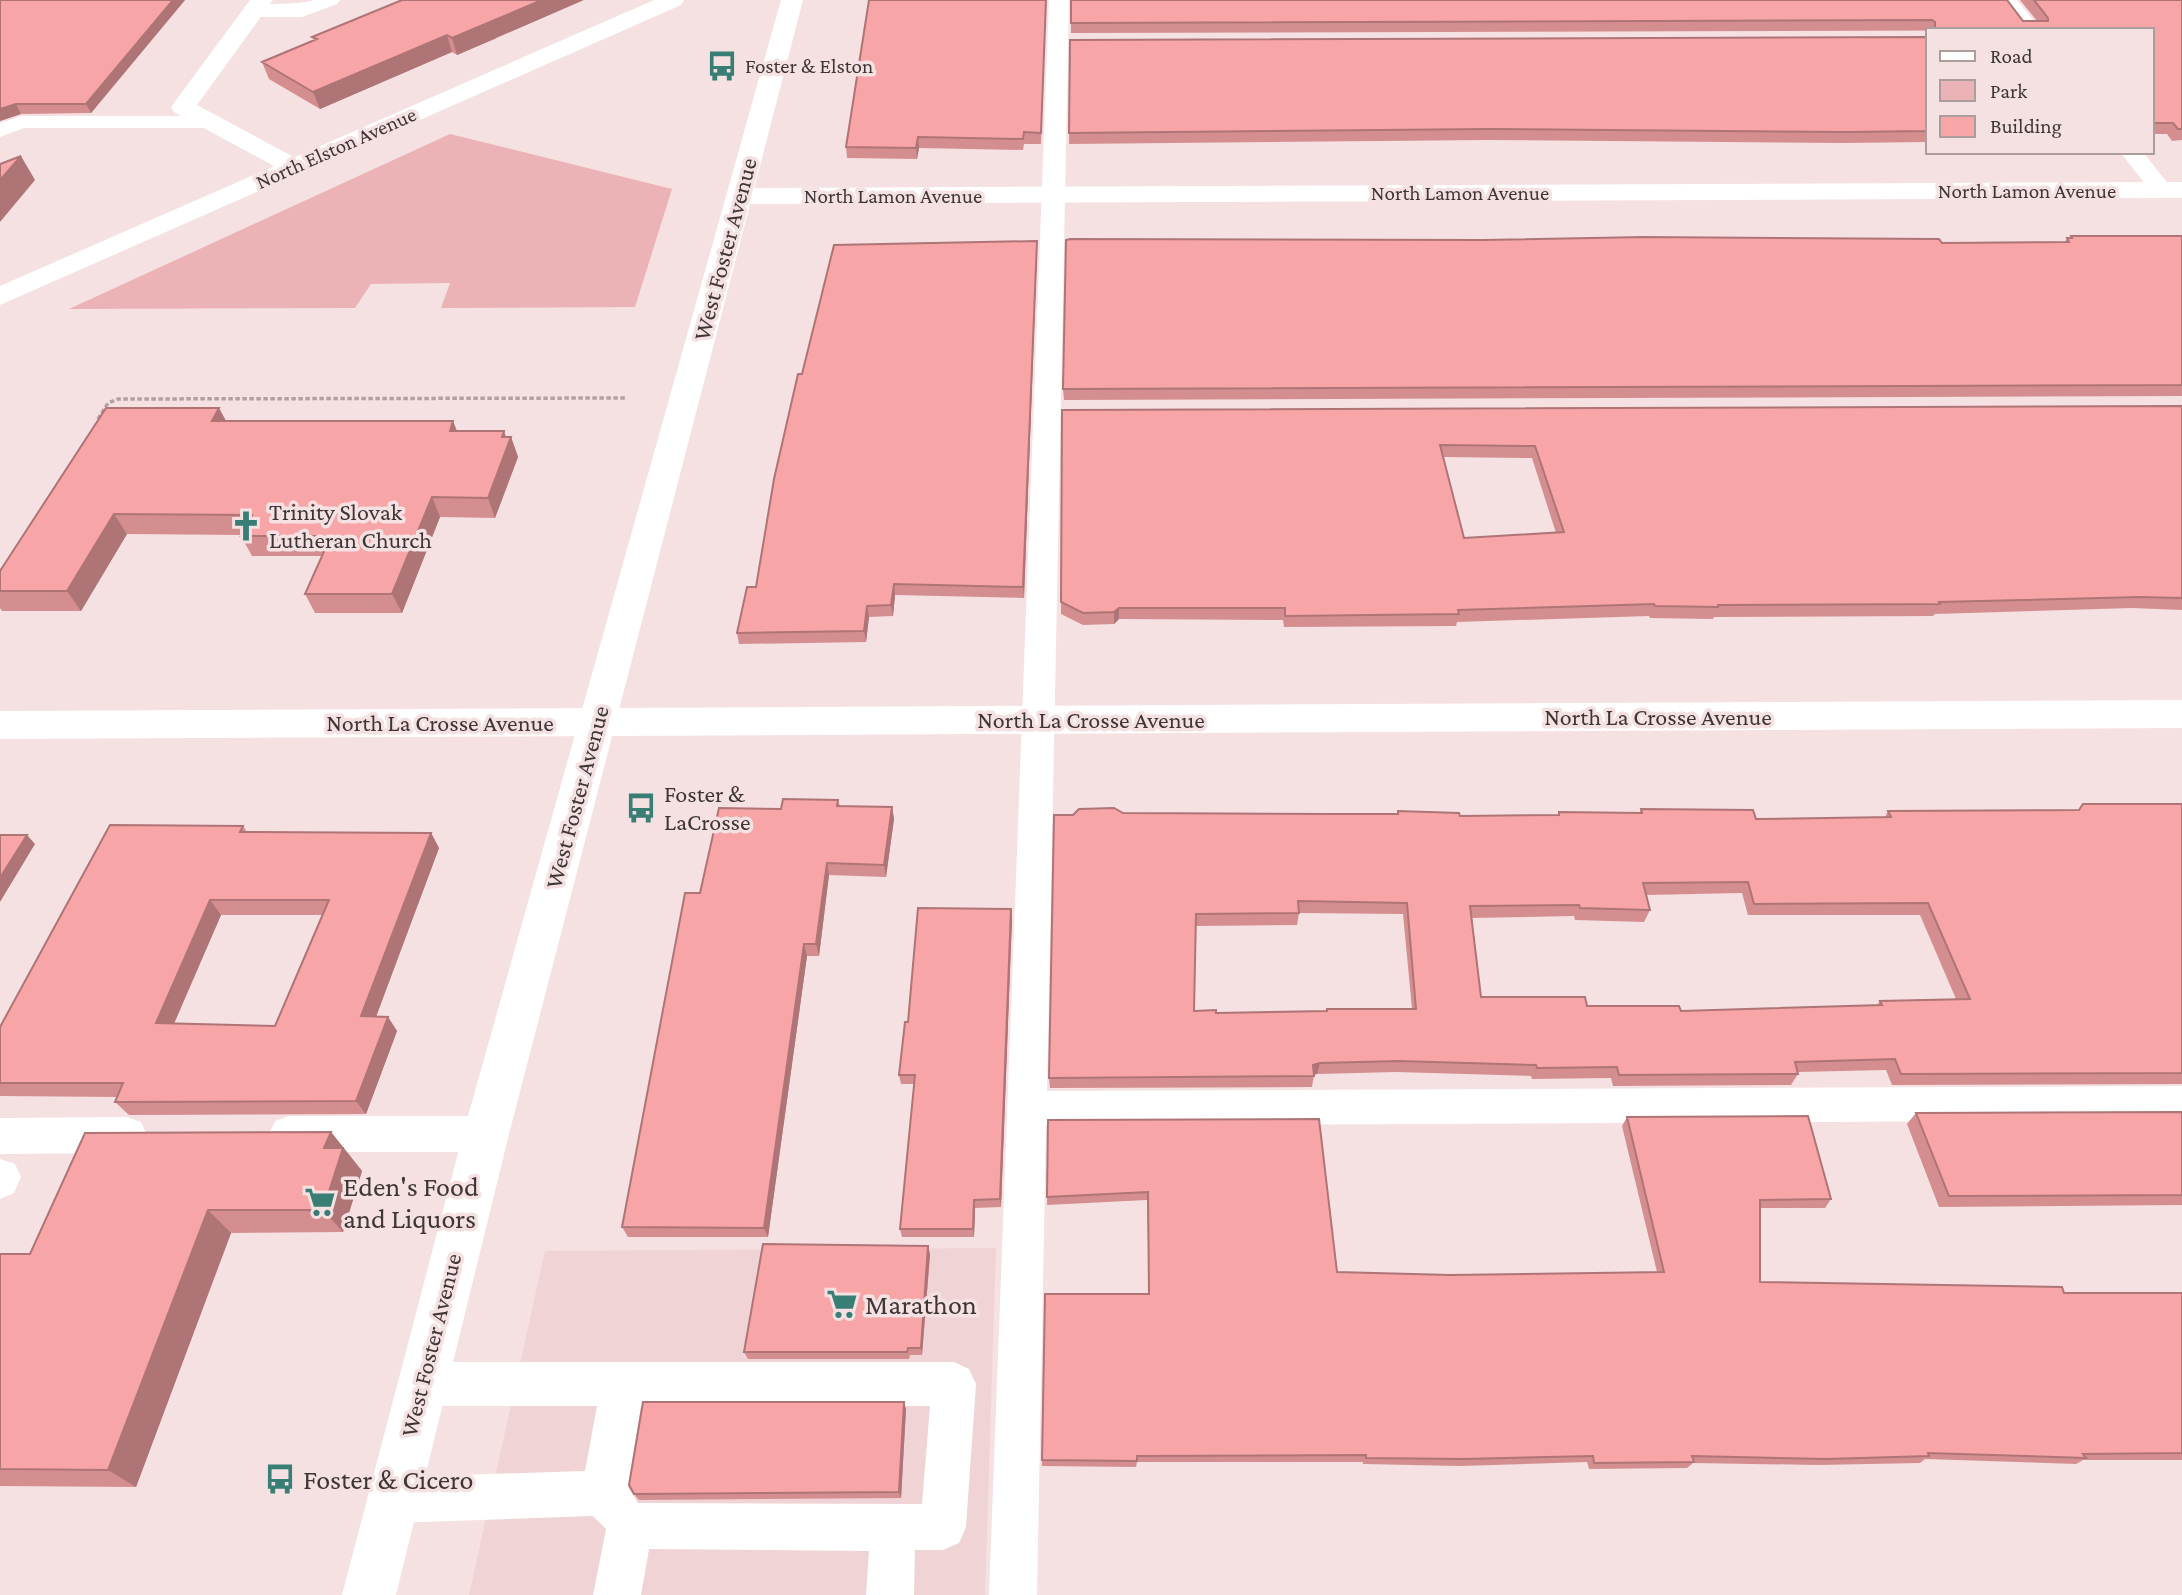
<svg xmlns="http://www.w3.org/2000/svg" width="2182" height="1595" font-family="'Crimson Pro',serif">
<rect width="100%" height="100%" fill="#f5e1e2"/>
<!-- built -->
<path fill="#f0d3d4" d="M 996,1248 L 985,1595 L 469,1595 L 545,1251 Z"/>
<!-- green -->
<path fill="#ebb3b5" d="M 450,134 L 672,189 L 635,307 L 441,308 L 450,283 L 371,284 L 355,308 L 69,309 Z"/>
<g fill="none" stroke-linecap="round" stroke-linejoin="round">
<!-- path -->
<path stroke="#b1a1a2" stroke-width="3.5" stroke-dasharray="4.5 2.5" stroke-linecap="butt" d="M 98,419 L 108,403 L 118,399 L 627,398"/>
<!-- lane -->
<path fill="#fff" fill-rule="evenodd" d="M 313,0 L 340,0 L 337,4 L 302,17 L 254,17 L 244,11 C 254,0 295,7 313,0 Z
M 1049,0 L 1069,0 L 1047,1091 L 2182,1086 L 2182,1120 L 1046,1126 L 1037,1595 L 989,1595 Z
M 1997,0 L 2017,0 L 2041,30 L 2020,30 Z
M 22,116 L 211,116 L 219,117 L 222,122 L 219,127 L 211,128 L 24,128 L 0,137 L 0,123 Z
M 2120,152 L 2143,152 L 2173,190 L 2170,195 L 2154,195 Z
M 289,1116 L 486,1116 L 500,1121 L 506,1134 L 500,1147 L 486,1152 L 289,1152 L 275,1147 L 269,1134 L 275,1121 Z
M 127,1117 L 141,1122 L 147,1135 L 141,1148 L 127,1153 L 0,1154 L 0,1118 Z
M 0,1159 L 15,1164 L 21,1177 L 14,1193 L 0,1199 Z
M 421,1362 L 954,1362 L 969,1369 L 976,1384 L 966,1527 L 959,1543 L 943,1550 L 915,1550 L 914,1595 L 866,1595 L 869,1551 L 649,1549 L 641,1595 L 593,1595 L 606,1529 L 593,1516 L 393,1523 L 377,1516 L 370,1500 L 377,1484 L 393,1477 L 585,1471 L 597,1406 L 421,1406 L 406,1399 L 399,1384 L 406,1369 ZM 641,1406 L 930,1406 L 922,1504 L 638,1503 L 628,1487 Z"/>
<!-- street -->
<path fill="#fff" fill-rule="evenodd" d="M 250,0 L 273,0 L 197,105 L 303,162 L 307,167 L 303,172 L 294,175 L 285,172 L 174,112 L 171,107 Z
M 2182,182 L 2182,198 L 739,204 L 730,202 L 726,196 L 730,190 L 739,188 Z
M 2182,700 L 2182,728 L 0,739 L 0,711 Z"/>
<!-- secondary -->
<path fill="#fff" fill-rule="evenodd" d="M 654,0 L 684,0 L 681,5 L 0,305 L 0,286 Z
M 781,0 L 803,0 L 509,1134 L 396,1595 L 342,1595 L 463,1134 Z"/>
</g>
<!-- wall -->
<path fill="#d58e90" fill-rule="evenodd" d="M 0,0 L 185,0 L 91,113 L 21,114 L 0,121 Z
M 402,0 L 497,38 L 457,55 L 452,52 L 320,109 L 269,79 L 262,62 L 314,41 L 312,37 Z
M 869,0 L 1046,0 L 1041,144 L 1024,144 L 1023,150 L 919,148 L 917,159 L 847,158 L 846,147 Z
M 1071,0 L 2037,21 L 2020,0 L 2182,0 L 2182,140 L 2172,141 L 2167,134 L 2152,134 L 2152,30 L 1071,33 Z
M 1928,37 L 1928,142 L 1843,143 L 1487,140 L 1069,144 L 1070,40 Z
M 2071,236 L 2182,236 L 2182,396 L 1064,400 L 1063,389 L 1942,243 L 2065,242 L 2067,238 L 2070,238 Z
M 1037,241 L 1024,598 L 895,595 L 893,616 L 869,617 L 866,642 L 739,644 L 737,633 L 756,587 L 802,374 Z
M 2182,406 L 2182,610 L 2132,608 L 1935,614 L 1933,616 L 1714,617 L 1713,619 L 1650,618 L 1649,616 L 1457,622 L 1456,626 L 1284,627 L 1283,620 L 1119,619 L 1114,624 L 1083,625 L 1061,614 L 1062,410 ZM 1443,457 L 1532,458 L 1556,533 L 1464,538 Z
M 226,421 L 457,431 L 511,437 L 518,457 L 495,518 L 440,517 L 402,613 L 315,613 L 305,594 L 322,556 L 252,556 L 241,536 L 242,535 L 127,534 L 81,611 L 2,611 L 0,608 L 0,571 Z
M 838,800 L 840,806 L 892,807 L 894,819 L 886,877 L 829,875 L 819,956 L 807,956 L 768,1237 L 628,1237 L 622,1227 L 781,809 Z
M 2083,804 L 2182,804 L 2182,1084 L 1892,1085 L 1886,1070 L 1798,1072 L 1798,1074 L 1791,1085 L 1613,1086 L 1611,1078 L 1532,1079 L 1531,1076 L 1396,1072 L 1317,1074 L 1314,1075 L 1312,1087 L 1050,1088 L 1049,1078 L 1123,813 L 1332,814 L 1398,814 L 1398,811 L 1460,816 L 1558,815 L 1559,812 L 1640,813 L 1641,809 L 1756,819 L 1885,817 L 1888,811 L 2078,810 ZM 1742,893 L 1748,915 L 1920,915 L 1956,999 L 1880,1001 L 1877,1005 L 1681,1011 L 1587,1006 L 1481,997 L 1472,918 L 1574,916 L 1575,920 L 1644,922 L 1650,910 L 1646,895 ZM 1299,913 L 1403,914 L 1412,1009 L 1327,1009 L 1326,1011 L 1216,1013 L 1194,1011 L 1196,926 L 1297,925 Z
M 243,826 L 247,832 L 431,833 L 439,848 L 376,1017 L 388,1017 L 397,1031 L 366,1114 L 129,1115 L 115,1102 L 117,1097 L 0,1096 L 0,1027 ZM 221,915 L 323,915 L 275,1026 L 174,1024 Z
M 1011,909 L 1012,918 L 1001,1207 L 975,1208 L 974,1237 L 902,1237 L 900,1229 L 914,1084 L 901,1084 L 899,1075 L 908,1022 Z
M 2182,1112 L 2182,1205 L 1939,1207 L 1907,1124 L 1916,1113 Z
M 1627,1117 L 1831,1199 L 1825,1208 L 1760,1208 L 1760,1282 L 2064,1293 L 2182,1293 L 2182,1460 L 2083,1460 L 2076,1464 L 1925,1459 L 1920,1463 L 1818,1465 L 1693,1463 L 1687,1468 L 1589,1469 L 1587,1462 L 1460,1466 L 1363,1464 L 1363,1462 L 1137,1462 L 1136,1467 L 1042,1466 L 1042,1460 L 1149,1294 L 1147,1200 L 1047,1205 L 1048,1120 L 1337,1272 L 1450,1275 L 1657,1272 L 1622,1126 Z
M 331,1132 L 362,1171 L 343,1232 L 231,1233 L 136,1487 L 0,1486 L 0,1254 L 30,1254 Z
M 930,1254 L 922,1355 L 910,1355 L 909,1359 L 748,1359 L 744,1352 Z
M 906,1409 L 901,1498 L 639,1500 L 634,1494 Z"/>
<!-- shaded-wall -->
<path fill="#ae7476" d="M 173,0 L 185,0 L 91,113 L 86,104 Z
M 542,0 L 584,0 L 457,55 L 452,38 Z
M 447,35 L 452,52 L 320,109 L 313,92 Z
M 16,104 L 21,114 L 0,121 L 0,109 Z
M 918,137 L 919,148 L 917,159 L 916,148 Z
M 21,156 L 35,180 L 0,222 L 0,180 Z
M 1037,241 L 1037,252 L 1024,598 L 1023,587 Z
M 219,408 L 230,428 L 212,421 Z
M 453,421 L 461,441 L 450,431 Z
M 504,431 L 508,443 L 511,437 L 518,457 L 495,518 L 488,498 Z
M 432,497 L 440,517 L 402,613 L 392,594 Z
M 114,514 L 127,534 L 81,611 L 67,591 Z
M 894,584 L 895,595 L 893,616 L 891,605 Z
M 867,606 L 869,617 L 866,642 L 864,631 Z
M 1119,608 L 1119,619 L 1114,624 L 1114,612 Z
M 892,807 L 894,819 L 886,877 L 884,865 Z
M 431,833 L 439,848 L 371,1030 L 361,1016 Z
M 27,835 L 35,844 L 0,902 L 0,878 Z
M 827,863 L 829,875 L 819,956 L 816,944 Z
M 210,900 L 221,915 L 168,1037 L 156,1023 Z
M 1011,909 L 1012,918 L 1001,1207 L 1000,1199 Z
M 804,944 L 807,956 L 768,1237 L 764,1228 Z
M 388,1017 L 397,1031 L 366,1114 L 356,1101 Z
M 1320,1063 L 1317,1074 L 1311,1075 L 1313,1065 Z
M 331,1132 L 362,1171 L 343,1232 L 323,1210 L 324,1148 Z
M 974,1200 L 975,1208 L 974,1237 L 973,1229 Z
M 208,1210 L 231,1233 L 136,1487 L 108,1470 Z
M 928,1246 L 930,1254 L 922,1355 L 921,1348 Z
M 904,1402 L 906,1409 L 901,1498 L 899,1492 Z"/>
<!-- building -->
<path fill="#f8a5a8" stroke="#ae7476" stroke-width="2" fill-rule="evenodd" d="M 0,0 L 173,0 L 86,104 L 16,104 L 0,109 Z
M 402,0 L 542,0 L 452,38 L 447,35 L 313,92 L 262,62 L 317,39 L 312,37 Z
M 869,0 L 1046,0 L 1041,133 L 1024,132 L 1023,139 L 918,137 L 916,148 L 846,147 Z
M 1071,0 L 2007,0 L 2023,21 L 2048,21 L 2048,18 L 2034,0 L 2182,0 L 2182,129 L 2178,129 L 2173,123 L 2152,123 L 2152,30 L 1935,30 L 1935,22 L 1932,20 L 1071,23 Z
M 1928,37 L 1928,131 L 1847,132 L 1490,129 L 1069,133 L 1070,40 Z
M 21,156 L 0,180 L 0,164 Z
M 2071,236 L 2182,236 L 2182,385 L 1063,389 L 1066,240 L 1070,239 L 1482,240 L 1644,237 L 1939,239 L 1942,243 L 2069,242 L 2067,238 L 2072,238 Z
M 1037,241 L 1023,587 L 894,584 L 891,605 L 867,606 L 864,631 L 737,633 L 747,587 L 756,587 L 774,479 L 798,374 L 802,374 L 834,245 Z
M 2182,406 L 2182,598 L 2140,597 L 1939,602 L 1940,604 L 1718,605 L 1718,607 L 1655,606 L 1654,604 L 1458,610 L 1459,614 L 1285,616 L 1285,608 L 1119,608 L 1114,612 L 1083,613 L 1061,602 L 1062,410 ZM 1440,445 L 1535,446 L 1564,532 L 1464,538 Z
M 106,408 L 219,408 L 212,421 L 453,421 L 450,431 L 504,431 L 502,437 L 511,437 L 488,498 L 432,497 L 392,594 L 305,594 L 331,536 L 241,536 L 252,515 L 114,514 L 67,591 L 0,591 L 0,571 Z
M 783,799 L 838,800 L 837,806 L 892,807 L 884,865 L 827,863 L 816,944 L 804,944 L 764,1228 L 622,1227 L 685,893 L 700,893 L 719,808 L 781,809 Z
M 2083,804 L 2182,804 L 2182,1073 L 1901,1074 L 1895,1059 L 1795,1062 L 1798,1074 L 1619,1075 L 1617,1067 L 1537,1068 L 1536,1065 L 1399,1061 L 1320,1063 L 1313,1065 L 1314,1076 L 1049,1078 L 1054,815 L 1073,815 L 1079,809 L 1114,808 L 1123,813 L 1332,814 L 1398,814 L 1398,811 L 1459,813 L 1460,816 L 1559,815 L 1559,812 L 1642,813 L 1641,809 L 1753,810 L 1756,819 L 1891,817 L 1888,811 L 2079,810 ZM 1748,882 L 1754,904 L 1928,903 L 1970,999 L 1880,1001 L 1882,1005 L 1681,1011 L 1679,1006 L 1587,1006 L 1585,997 L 1481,997 L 1470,906 L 1579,905 L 1580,908 L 1650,910 L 1643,883 ZM 1298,901 L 1407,903 L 1416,1009 L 1327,1009 L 1327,1011 L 1216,1013 L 1216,1010 L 1194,1011 L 1196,914 L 1299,913 Z
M 110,825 L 243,826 L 240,832 L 431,833 L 361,1016 L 388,1017 L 356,1101 L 115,1102 L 123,1083 L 0,1083 L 0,1027 ZM 210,900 L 329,900 L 275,1026 L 156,1023 Z
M 0,835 L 27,835 L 0,878 Z
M 918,908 L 1011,909 L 1000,1199 L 974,1200 L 973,1229 L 900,1229 L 915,1075 L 899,1075 L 905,1022 L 908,1022 Z
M 2182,1112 L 2182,1195 L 1949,1196 L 1916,1113 Z
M 1808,1116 L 1831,1199 L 1760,1200 L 1760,1282 L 2062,1287 L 2064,1293 L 2182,1293 L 2182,1453 L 2083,1454 L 2086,1458 L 1928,1453 L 1929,1456 L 1826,1459 L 1692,1456 L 1694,1462 L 1594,1463 L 1593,1456 L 1464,1459 L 1366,1458 L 1366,1455 L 1137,1456 L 1137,1461 L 1042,1460 L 1045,1294 L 1149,1294 L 1148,1192 L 1047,1197 L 1048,1120 L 1319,1119 L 1337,1272 L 1450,1275 L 1664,1272 L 1627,1117 Z
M 331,1132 L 324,1148 L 343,1148 L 323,1210 L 208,1210 L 108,1470 L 0,1469 L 0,1254 L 30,1254 L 85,1133 Z
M 763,1244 L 928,1246 L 921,1348 L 908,1348 L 907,1352 L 744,1352 Z
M 643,1402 L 904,1402 L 899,1492 L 634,1494 L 629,1485 Z"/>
<!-- icons -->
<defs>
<g id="bus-bare" transform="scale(2.415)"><path d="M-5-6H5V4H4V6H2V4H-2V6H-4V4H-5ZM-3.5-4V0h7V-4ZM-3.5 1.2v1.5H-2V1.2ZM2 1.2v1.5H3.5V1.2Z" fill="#387e75" stroke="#f5e1e2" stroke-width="2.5" paint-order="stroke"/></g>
<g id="church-bare" transform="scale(2.415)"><path d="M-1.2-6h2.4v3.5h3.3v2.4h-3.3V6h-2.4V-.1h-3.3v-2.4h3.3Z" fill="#387e75" stroke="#f5e1e2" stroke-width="2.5" paint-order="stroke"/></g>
<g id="supermarket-bare" transform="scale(2.415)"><path d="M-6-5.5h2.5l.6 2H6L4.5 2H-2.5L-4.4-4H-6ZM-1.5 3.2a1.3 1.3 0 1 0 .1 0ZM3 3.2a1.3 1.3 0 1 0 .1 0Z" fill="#387e75" stroke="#f5e1e2" stroke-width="2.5" paint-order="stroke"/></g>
</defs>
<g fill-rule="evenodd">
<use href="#bus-bare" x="722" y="66"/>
<use href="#church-bare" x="246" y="526"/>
<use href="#bus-bare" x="641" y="808"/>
<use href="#supermarket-bare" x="320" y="1202"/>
<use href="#supermarket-bare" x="842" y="1304"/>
<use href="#bus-bare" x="280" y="1479"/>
</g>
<g text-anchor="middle" stroke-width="7" stroke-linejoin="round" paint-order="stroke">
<!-- far-poi labels -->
<g font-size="21" fill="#3e3636" stroke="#f5e1e2" text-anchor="start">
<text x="745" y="73">Foster &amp; Elston</text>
</g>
<!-- far-street labels -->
<g font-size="21" fill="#3e3636" stroke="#f5e1e2">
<text transform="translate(336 148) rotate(-24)" y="7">North Elston Avenue</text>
<text x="2027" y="198">North Lamon Avenue</text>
<text x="1460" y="200">North Lamon Avenue</text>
<text x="893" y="203">North Lamon Avenue</text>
</g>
<!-- street labels -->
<g font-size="24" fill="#3e3636" stroke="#f5e1e2">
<text transform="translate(725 249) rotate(-75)" y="8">West Foster Avenue</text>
<text x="1658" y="725">North La Crosse Avenue</text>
<text x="1091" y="728">North La Crosse Avenue</text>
<text x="440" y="731">North La Crosse Avenue</text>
<text transform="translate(577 797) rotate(-75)" y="8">West Foster Avenue</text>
<text transform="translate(431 1345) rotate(-76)" y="8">West Foster Avenue</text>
</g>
<!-- poi labels -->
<g font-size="24" fill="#3e3636" stroke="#f5e1e2" text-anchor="start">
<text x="269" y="520">Trinity Slovak<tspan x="269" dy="28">Lutheran Church</tspan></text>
<text x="664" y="802">Foster &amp;<tspan x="664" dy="28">LaCrosse</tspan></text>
</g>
<!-- near-poi labels -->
<g font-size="28" fill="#3e3636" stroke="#f5e1e2" text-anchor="start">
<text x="343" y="1196">Eden's Food<tspan x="343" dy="32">and Liquors</tspan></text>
<text x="865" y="1314">Marathon</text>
<text x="303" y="1489">Foster &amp; Cicero</text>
</g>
</g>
<!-- legend -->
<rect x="1926" y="28" width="228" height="126" fill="#f5e1e2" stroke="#ac9d9d" stroke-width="2"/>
<rect x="1940" y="51" width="35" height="10" fill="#ffffff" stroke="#ac9d9d" stroke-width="2"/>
<text x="1990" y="63" font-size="21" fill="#3e3636">Road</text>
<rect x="1940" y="80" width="35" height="21" fill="#ebb3b5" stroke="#ac9d9d" stroke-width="2"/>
<text x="1990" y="98" font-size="21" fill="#3e3636">Park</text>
<rect x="1940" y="116" width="35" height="21" fill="#f8a5a8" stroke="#ac9d9d" stroke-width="2"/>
<text x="1990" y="133" font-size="21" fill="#3e3636">Building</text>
</svg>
